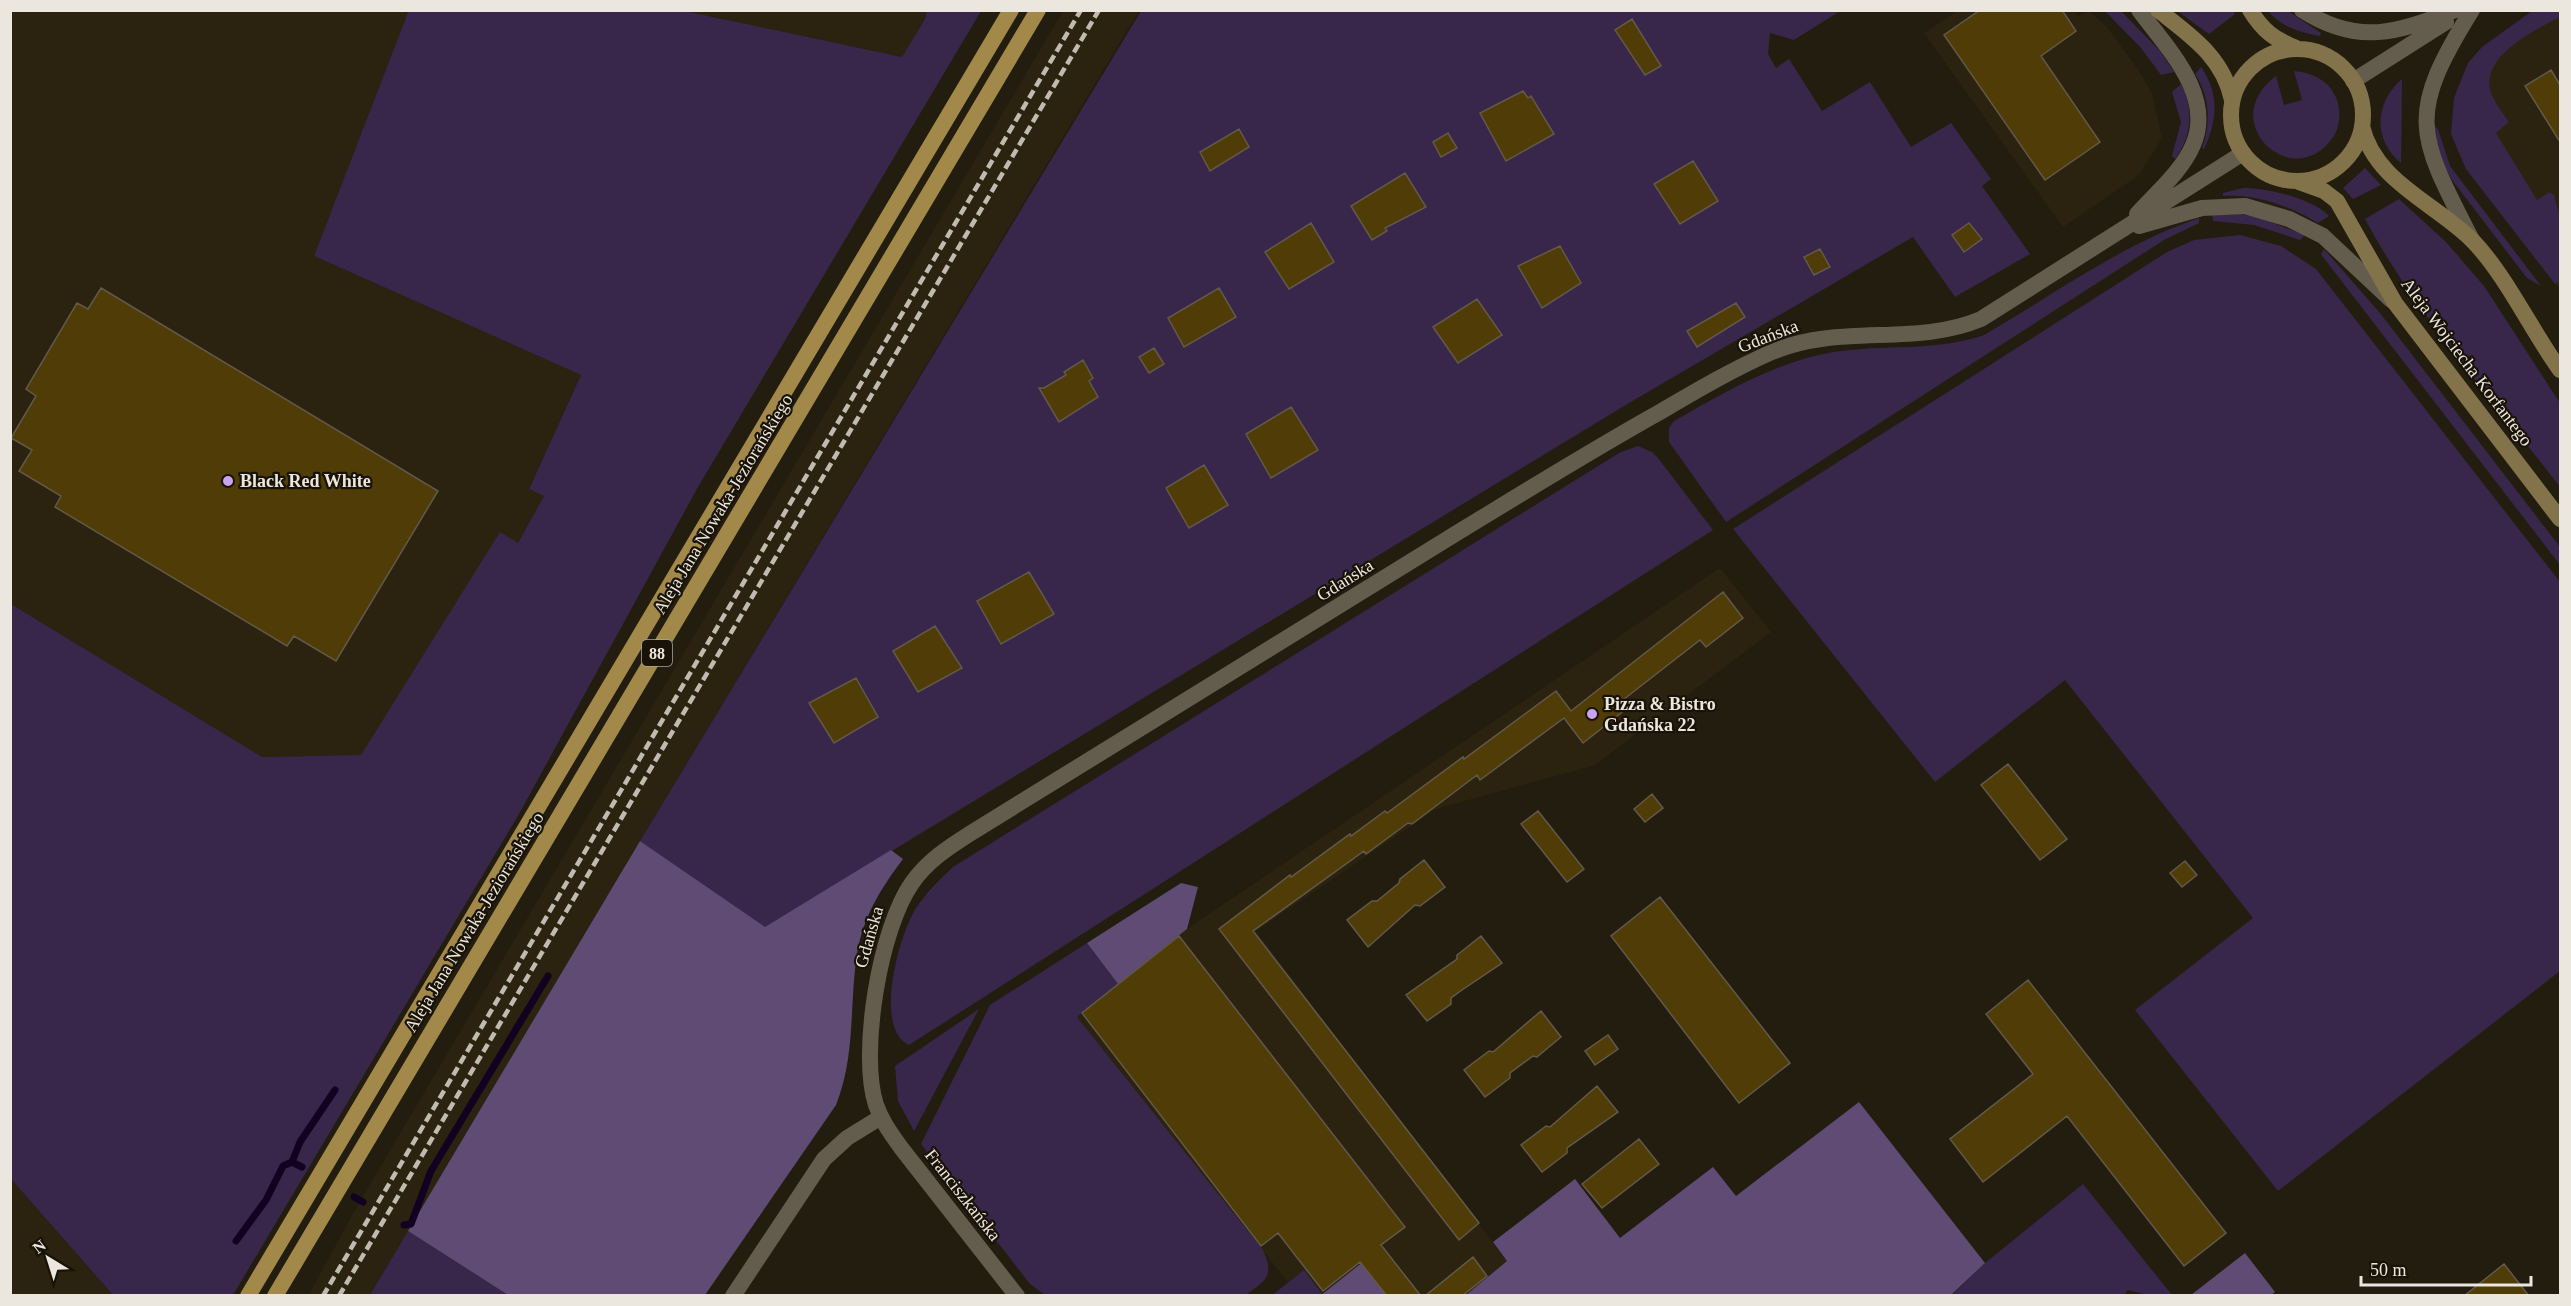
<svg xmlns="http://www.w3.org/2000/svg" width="2571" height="1306" font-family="'Times New Roman',serif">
<rect width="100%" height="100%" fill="#231d0f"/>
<!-- built -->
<path fill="#2b230f" d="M 2074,10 L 2078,16 L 2089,11 L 2107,27 L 2139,71 L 2152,94 L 2162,138 L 2139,175 L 2063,227 L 1924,33 L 1957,11 Z
M 10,11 L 409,11 L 314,256 L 581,375 L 529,488 L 544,496 L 518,544 L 500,533 L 362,755 L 262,757 L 11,604 Z
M 685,11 L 927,11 L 925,19 L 902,57 Z
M 1063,11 L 1139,11 L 640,841 L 370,1295 L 308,1296 L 359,1203 Z
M 2532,11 L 2560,11 L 2560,290 L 2466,169 L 2451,134 L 2454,98 L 2468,63 L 2482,47 Z
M 1720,568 L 1771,632 L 1595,765 L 1436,809 L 1256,931 L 1507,1261 L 1466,1295 L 1389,1295 L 1364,1261 L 1322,1294 L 1304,1271 L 1288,1282 L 1077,1017 L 1187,929 Z
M 11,1179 L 113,1295 L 11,1295 Z"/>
<!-- green -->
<path fill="#39264b" d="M 409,10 L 685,11 L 902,57 L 925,19 L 927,11 L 981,11 L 698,487 L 519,814 L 233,1295 L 113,1295 L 11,1179 L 11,604 L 262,757 L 361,755 L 500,532 L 518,543 L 544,496 L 529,489 L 581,375 L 314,256 Z
M 1141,11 L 1840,11 L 1794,40 L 1770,33 L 1768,54 L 1776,68 L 1789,59 L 1822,111 L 1870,82 L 1911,147 L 1951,123 L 1991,179 L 1982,186 L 2030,254 L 1955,297 L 1913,237 L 1629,403 L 765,928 L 640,841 Z
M 2105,11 L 2121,11 L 2160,51 L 2174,72 L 2161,75 L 2141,48 Z
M 2177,11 L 2233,11 L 2235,14 L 2209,34 Z
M 2268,11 L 2288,11 L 2321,33 L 2320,36 C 2301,33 2281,27 2268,11 Z
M 2532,11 L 2560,11 L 2560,17 C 2535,30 2483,55 2490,89 C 2493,101 2502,112 2509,122 L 2496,133 L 2537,200 L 2549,192 L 2554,195 L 2560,217 L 2560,281 L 2555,284 L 2466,169 L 2451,134 L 2454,98 L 2468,63 L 2482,47 Z
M 2201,67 C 2220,94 2217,121 2204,149 L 2202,148 C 2211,124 2210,96 2195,74 Z
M 2294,71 C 2314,73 2330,81 2337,100 C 2341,111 2340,126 2334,136 C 2294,196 2214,122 2276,76 L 2284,105 L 2302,100 Z
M 2402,79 L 2401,163 C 2373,140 2374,103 2402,79 Z
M 2181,84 C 2194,108 2192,137 2175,159 L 2172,156 L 2181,122 L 2172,92 Z
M 2434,126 L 2438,129 L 2450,166 L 2541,286 L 2527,278 L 2452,180 L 2439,158 Z
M 2365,168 L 2381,185 L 2353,199 L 2343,188 Z
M 2243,188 C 2267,188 2312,198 2329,216 L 2318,223 C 2290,206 2256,194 2223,196 L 2223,193 Z
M 2399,199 L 2446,242 L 2484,286 L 2560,403 L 2560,487 C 2495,402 2415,313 2365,219 Z
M 2240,214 L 2257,217 L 2305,235 L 2300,240 L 2254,225 L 2213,221 L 2212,215 Z
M 2199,218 L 2199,223 L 2164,240 L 1726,522 L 1669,442 L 1669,428 L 1674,421 C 1723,393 1777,361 1834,352 C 1885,344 1934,352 1984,335 C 2055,294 2120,245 2199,218 Z
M 2240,235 L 2281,246 L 2316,269 L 2560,582 L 2560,971 L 2278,1191 L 2135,1010 L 2253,918 L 2065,680 L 1935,782 L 1733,529 L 2167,252 L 2194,240 Z
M 2324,249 L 2380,313 L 2560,547 L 2560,565 L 2323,257 L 2321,254 Z
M 1638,446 L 1652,452 L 1658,458 L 1713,530 L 909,1045 C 873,1029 899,935 916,908 C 926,893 939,880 953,867 L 1619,453 Z
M 1087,943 L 1118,984 L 1077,1017 L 1263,1250 C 1275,1276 1266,1280 1246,1295 L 1045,1295 L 1030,1284 L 921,1144 L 990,1005 Z
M 979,1009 L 914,1131 L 898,1101 L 895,1066 Z
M 2083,1184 L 2172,1295 L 2148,1295 L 2128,1290 L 2123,1296 L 1951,1296 L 1985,1263 Z
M 408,1231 L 508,1295 L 370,1295 Z
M 1304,1270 L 1322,1294 L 1320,1296 L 1271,1296 Z"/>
<!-- forest -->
<path fill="#5f4b74" d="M 640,841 L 765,927 L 891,850 L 903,859 C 881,888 863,917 857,954 C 849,1007 856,1054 836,1105 L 705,1295 L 508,1295 L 408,1231 Z
M 1181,883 L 1198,887 L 1187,929 L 1118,984 L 1087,943 Z
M 1859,1102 L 1985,1263 L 1951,1295 L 1466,1295 L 1507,1261 L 1493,1242 L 1575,1179 L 1620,1238 L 1713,1167 L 1736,1196 Z
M 2245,1253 L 2275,1292 L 2271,1295 L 2191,1295 Z
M 1364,1261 L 1389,1296 L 1320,1296 Z"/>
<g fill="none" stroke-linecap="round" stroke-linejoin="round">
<!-- stream -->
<path stroke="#130122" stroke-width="7" d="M 292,1162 L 302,1167
M 354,1197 L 363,1202
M 404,1225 L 411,1224 L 431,1171 L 548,976
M 236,1241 L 266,1200 L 283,1166 L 292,1162 L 300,1142 L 335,1090"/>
</g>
<!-- building -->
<path fill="#503c07" stroke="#615a4b" stroke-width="1.5" d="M 1980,10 L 2062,10 L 2076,31 L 2041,56 L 2100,142 L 2045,180 L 1944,35 Z
M 1632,19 L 1661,66 L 1645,75 L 1615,30 Z
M 2551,70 L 2560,85 L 2560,142 L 2525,86 Z
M 1523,91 L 1528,98 L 1531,96 L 1554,134 L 1506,161 L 1480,113 Z
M 1239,129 L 1249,147 L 1210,171 L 1200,152 Z
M 1448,133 L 1457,148 L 1441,157 L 1433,142 Z
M 1693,161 L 1718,201 L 1680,224 L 1654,184 Z
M 1405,173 L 1426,207 L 1385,228 L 1387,231 L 1372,240 L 1351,206 Z
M 1311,223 L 1334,262 L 1289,289 L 1265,252 Z
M 1969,223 L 1982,239 L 1964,252 L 1952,235 Z
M 1560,246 L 1581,283 L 1542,308 L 1518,266 Z
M 1820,249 L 1830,267 L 1814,275 L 1804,257 Z
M 101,288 L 438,491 L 336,661 L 294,636 L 287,646 L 55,507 L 61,496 L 19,471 L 32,450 L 11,438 L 36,396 L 26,389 L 77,303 L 88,309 Z
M 1219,288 L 1236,317 L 1184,347 L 1168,318 Z
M 1477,299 L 1502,335 L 1458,363 L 1433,327 Z
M 1736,303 L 1745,317 L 1697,347 L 1687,331 Z
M 1154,348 L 1164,364 L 1149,373 L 1139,357 Z
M 1083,360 L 1093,378 L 1089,381 L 1098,397 L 1059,422 L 1039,388 L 1044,388 L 1066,375 L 1064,372 Z
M 1291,407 L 1318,450 L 1271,478 L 1246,434 Z
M 1204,465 L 1228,505 L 1189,528 L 1166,488 Z
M 1029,572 L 1054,614 L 1001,644 L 977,601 Z
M 1723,592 L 1743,618 L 1706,647 L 1700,640 L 1619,703 L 1625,710 L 1583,743 L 1564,718 L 1480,780 L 1477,775 L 1412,824 L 1408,823 L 1366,854 L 1364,851 L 1253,931 L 1479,1223 L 1459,1240 L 1219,929 L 1290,875 L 1291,877 L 1350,834 L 1351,836 L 1385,811 L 1387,813 L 1463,757 L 1464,759 L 1556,691 L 1571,711 Z
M 935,626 L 962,668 L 918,692 L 893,651 Z
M 856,678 L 878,717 L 834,743 L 809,703 Z
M 2008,764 L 2067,839 L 2040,860 L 1981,785 Z
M 1652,794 L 1663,808 L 1645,822 L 1634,809 Z
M 1538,811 L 1584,869 L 1567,882 L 1521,824 Z
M 1424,860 L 1445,887 L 1420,906 L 1415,905 L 1368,947 L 1347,920 L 1372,901 L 1377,901 L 1399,883 L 1400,879 Z
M 2185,861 L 2197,875 L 2182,887 L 2170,873 Z
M 1660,897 L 1790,1063 L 1739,1103 L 1611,936 Z
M 1179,936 L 1405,1227 L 1381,1245 L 1421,1296 L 1387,1296 L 1360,1262 L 1323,1291 L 1278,1233 L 1261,1246 L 1082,1013 Z
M 1481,936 L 1502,963 L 1462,990 L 1451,998 L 1451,1004 L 1427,1021 L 1406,995 L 1457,959 L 1457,955 Z
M 2028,980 L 2226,1233 L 2184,1266 L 2067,1116 L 1983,1182 L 1950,1139 L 2033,1074 L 1986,1014 Z
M 1541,1011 L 1561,1037 L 1537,1057 L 1533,1056 L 1510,1073 L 1510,1078 L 1485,1097 L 1464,1070 L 1489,1051 L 1493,1052 Z
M 1608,1035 L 1618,1049 L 1595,1065 L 1585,1051 Z
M 1597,1086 L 1618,1112 L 1567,1148 L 1567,1153 L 1542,1172 L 1521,1145 L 1546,1126 L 1550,1127 Z
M 1639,1139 L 1659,1164 L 1602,1208 L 1582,1184 Z
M 1473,1257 L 1487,1276 L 1462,1296 L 1425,1296 Z
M 2504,1264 L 2529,1296 L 2464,1296 Z"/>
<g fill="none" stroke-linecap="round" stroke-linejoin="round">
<!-- minor -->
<path stroke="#645d4e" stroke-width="16" d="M 733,1296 L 824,1159 L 847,1138 L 881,1117"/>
<!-- tertiary -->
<path stroke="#645d4e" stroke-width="16" d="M 2302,10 C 2358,46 2397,33 2455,10
M 2353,81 L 2446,22
M 2137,214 C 2156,193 2182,171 2193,145 C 2215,95 2166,47 2139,10
M 2139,226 L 2202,208 L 2245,206 L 2289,219 L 2323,236 L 2391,300
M 2472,240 C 2417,133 2406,116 2472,10
M 1017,1296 L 902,1149 C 892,1135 882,1122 876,1105 C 859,1053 880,928 912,883 C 927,861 949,847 971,833 C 1131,734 1292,635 1452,536 C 1521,494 1590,451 1660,412 C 1696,391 1733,369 1772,352 C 1840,323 1915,347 1981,319 L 2243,153"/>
<!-- secondary -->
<path stroke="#83734b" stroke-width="16" d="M 2158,10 C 2191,36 2223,57 2232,100
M 2250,10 C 2263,31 2274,39 2296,48
M2231 115a66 66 0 1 1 132 0a66 66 0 1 1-132 0Z
M 2362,126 C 2374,181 2435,203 2472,240 C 2506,275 2531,330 2560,370
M 2296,181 L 2324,191 L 2337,201 L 2395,303 L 2560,519"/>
<!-- primary -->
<path stroke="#a28849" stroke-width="16" d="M 248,1296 L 1011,10
M 275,1296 L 1038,10"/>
<!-- rail -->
<path stroke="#c0bbb1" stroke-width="4.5" stroke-dasharray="9 4.5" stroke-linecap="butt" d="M 323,1296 L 1081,10
M 339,1296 L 1099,10"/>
</g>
<!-- markers -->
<g fill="#c9a5ee" stroke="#191307" stroke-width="2">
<circle cx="228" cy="481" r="6"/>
<circle cx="1592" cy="714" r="6"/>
</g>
<g text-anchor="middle" stroke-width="4.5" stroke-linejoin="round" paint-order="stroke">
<!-- shield labels -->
<rect fill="#191307" stroke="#aca79e" stroke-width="1.5" x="642" y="640" width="30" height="26" rx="4.5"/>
<g font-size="16" font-weight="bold" fill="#ebe7de">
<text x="657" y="659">88</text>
</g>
<!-- street labels -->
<g font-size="18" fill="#ebe7de" stroke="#191307">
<text transform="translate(1768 336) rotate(-21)" y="6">Gdańska</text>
<text transform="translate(2467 362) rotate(53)" y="6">Aleja Wojciecha Korfantego</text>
<text transform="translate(723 504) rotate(-59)" y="6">Aleja Jana Nowaka-Jeziorańskiego</text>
<text transform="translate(1345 580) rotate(-32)" y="6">Gdańska</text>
<text transform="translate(474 922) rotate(-59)" y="6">Aleja Jana Nowaka-Jeziorańskiego</text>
<text transform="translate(869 937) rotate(-74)" y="6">Gdańska</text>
<text transform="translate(963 1195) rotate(52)" y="6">Franciszkańska</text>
</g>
<!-- poi labels -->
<g font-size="18" font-weight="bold" fill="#ebe7de" stroke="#191307" text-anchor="start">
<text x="240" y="487">Black Red White</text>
<text x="1604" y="710">Pizza &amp; Bistro<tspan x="1604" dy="21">Gdańska 22</tspan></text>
</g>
</g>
<!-- border -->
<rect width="2571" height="1306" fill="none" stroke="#ebe7de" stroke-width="24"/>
<!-- north arrow -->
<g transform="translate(48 1258) rotate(322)" stroke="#191307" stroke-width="4.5" paint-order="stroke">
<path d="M0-4.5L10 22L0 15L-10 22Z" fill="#ebe7de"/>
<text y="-9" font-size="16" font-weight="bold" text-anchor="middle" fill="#ebe7de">N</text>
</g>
<!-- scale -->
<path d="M2361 1276v9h170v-9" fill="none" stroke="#ebe7de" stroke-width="3"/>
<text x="2370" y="1276" font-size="18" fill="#ebe7de" stroke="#191307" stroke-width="4.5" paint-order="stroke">50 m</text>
</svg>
